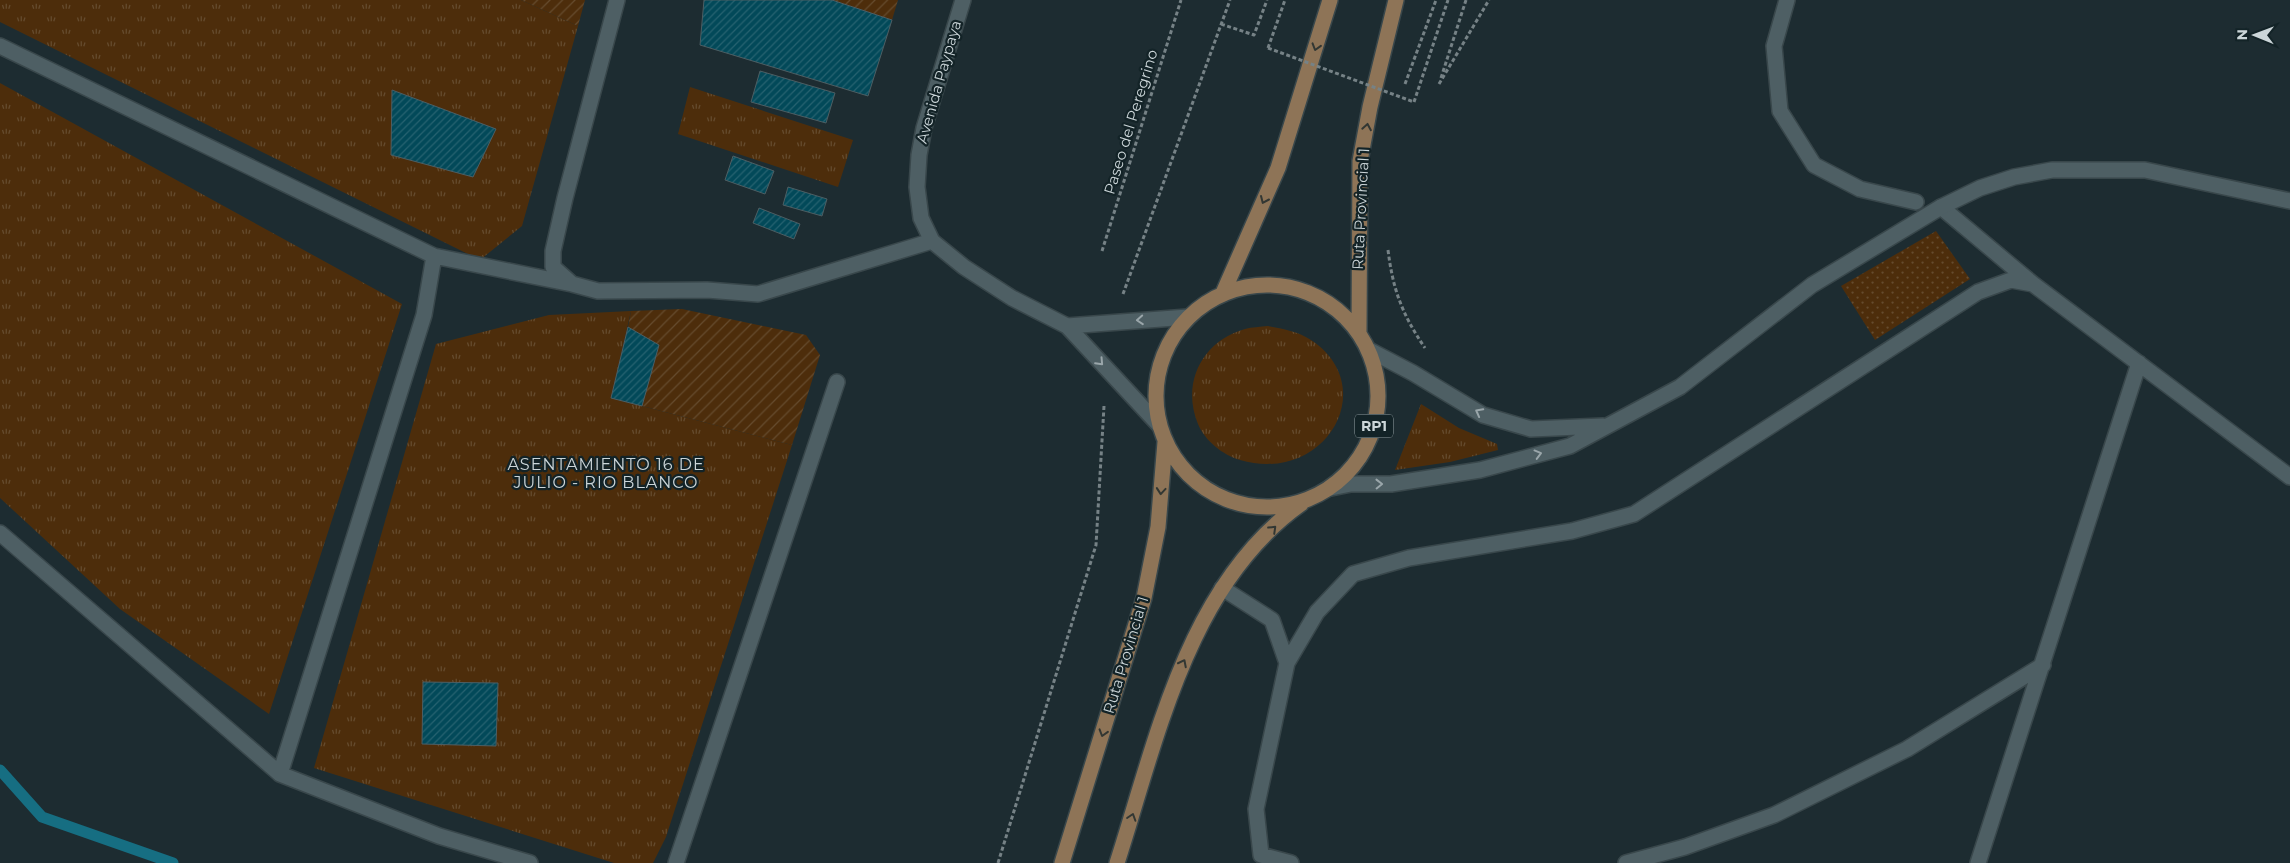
<svg xmlns="http://www.w3.org/2000/svg" width="2290" height="863" font-family="Montserrat,sans-serif">
<defs>
<pattern id="grass-tufts" width="24" height="20" patternUnits="userSpaceOnUse" patternTransform="scale(1.25)"><rect width="24" height="20" fill="#4d2d0b"/><path d="M3 7l-1-3M5 7V3M7 7l1-3M15 17l-1-3M17 17v-4M19 17l1-3" fill="none" stroke="#654b2e"/></pattern>
<pattern id="park-dots" width="8" height="8" patternUnits="userSpaceOnUse" patternTransform="scale(1.25)"><rect width="8" height="8" fill="#4d2d0b"/><path d="M2 2h.1M6 6h.1" fill="none" stroke="#654b2e" stroke-width="1.8" stroke-linecap="round"/></pattern>
<pattern id="garden-furrows" width="10" height="10" patternUnits="userSpaceOnUse" patternTransform="scale(1.25)"><rect width="10" height="10" fill="#4d2d0b"/><path d="M-1 1l2-2M0 10L10 0M9 11l2-2" fill="none" stroke="#654b2e"/></pattern>
<pattern id="building-hatch" width="6" height="6" patternUnits="userSpaceOnUse" patternTransform="scale(1.25)"><rect width="6" height="6" fill="#024959"/><path d="M-1 1l2-2M0 6l6-6M5 7l2-2" fill="none" stroke="#266270"/></pattern>
</defs>
<rect width="100%" height="100%" fill="#1d2c31"/>
<!-- grass -->
<path fill="url(#grass-tufts)" d="M 0,0 L 521,0 L 578,26 L 522,226 L 480,260 L 0,22 Z
M 0,83 L 402,304 L 269,714 L 120,609 L 0,498 Z
M 690,87 L 853,140 L 838,187 L 678,134 Z
M 631,311 L 611,398 L 792,445 L 666,837 L 653,863 L 614,863 L 314,768 L 436,344 L 549,315 Z
M 1268,326 C 1283,329 1298,331 1311,340 C 1382,387 1325,485 1240,460 C 1223,455 1205,441 1198,424 C 1181,383 1202,341 1245,329 C 1252,327 1260,327 1268,326 Z
M 1421,404 L 1459,428 L 1497,444 L 1498,450 L 1450,462 L 1395,470 Z"/>
<!-- park -->
<path fill="url(#park-dots)" d="M 1936,231 L 1970,279 L 1875,340 L 1841,286 Z"/>
<!-- garden -->
<path fill="url(#garden-furrows)" d="M 521,0 L 585,0 L 578,26 Z
M 832,0 L 898,0 L 892,20 Z
M 682,309 L 806,335 L 820,355 L 792,445 L 642,406 L 659,346 L 628,327 L 631,311 Z"/>
<g fill="none" stroke-linecap="round" stroke-linejoin="round">
<!-- stream -->
<path stroke="#166e82" stroke-width="11" d="M 0,770 L 42,817 L 173,863"/>
</g>
<!-- building -->
<path fill="url(#building-hatch)" stroke="#4d5e63" d="M 704,0 L 832,0 L 892,20 L 868,96 L 700,45 Z
M 760,71 L 835,93 L 826,123 L 751,102 Z
M 392,90 L 496,129 L 473,177 L 391,155 Z
M 733,156 L 774,171 L 765,194 L 725,180 Z
M 788,187 L 827,199 L 822,216 L 783,205 Z
M 759,208 L 800,224 L 794,239 L 753,223 Z
M 628,327 L 659,345 L 642,406 L 611,398 Z
M 423,682 L 498,683 L 496,746 L 422,744 Z"/>
<g fill="none" stroke-linecap="round" stroke-linejoin="round">
<!-- minor casing -->
<g stroke="#39474b" stroke-width="18">
<path id="minor" d="M 963,0 L 924,128 L 919,155 L 917,187 L 921,218 L 932,241 L 964,267 L 1012,298 L 1067,326 L 1159,425
M 1787,0 L 1774,46 L 1780,111 L 1814,165 L 1860,189 L 1916,202
M 0,46 L 434,256
M 1941,207 L 2033,284 L 2290,477
M 571,283 L 553,267 L 553,251 L 565,198 L 617,0
M 1067,326 L 1188,317
M 0,533 L 280,774
M 1222,588 L 1272,620 L 1287,663 L 1256,809 L 1261,855 L 1291,863
M 1287,663 L 1317,612 L 1353,574 L 1409,558 L 1572,531 L 1634,514 L 1978,292 L 2011,280 L 2033,284
M 530,863 L 439,836 L 280,774 L 424,315 L 434,256 L 572,284 L 598,291 L 707,290 L 758,294 L 932,241
M 676,863 L 837,382
M 1626,863 L 1685,847 L 1774,815 L 1907,749 L 2043,665
M 1978,863 L 2139,363"/>
</g>
<!-- tertiary casing -->
<g stroke="#39474b" stroke-width="18">
<path id="tertiary" d="M 1369,350 L 1413,373 L 1483,415 L 1531,429 L 1603,426
M 1331,488 L 1351,484 L 1391,484 L 1480,470 L 1570,446 L 1680,387 L 1812,285 L 1941,207 L 1980,188 L 2014,177 L 2052,170 L 2145,170 L 2290,201"/>
</g>
<!-- primary casing -->
<g stroke="#39474b" stroke-width="18">
<path id="primary" d="M1156 396a111 111 0 1 1 222 0a111 111 0 1 1-222 0Z
M 1223,293 L 1278,168 L 1330,0
M 1359,332 L 1360,161 L 1370,107 L 1396,0
M 1062,863 L 1144,598 L 1158,527 L 1165,442
M 1117,863 C 1157,739 1188,584 1301,504"/>
</g>
<!-- path -->
<path stroke="#768286" stroke-width="3" stroke-dasharray="4 2.5" stroke-linecap="butt" d="M 1221,24 L 1254,35 L 1267,0
M 1268,48 L 1285,0
M 1441,78 L 1466,0
M 1405,84 L 1436,0
M 1439,84 L 1489,0
M 1414,102 L 1448,0
M 1388,250 C 1393,290 1402,314 1425,348
M 1102,251 L 1181,0
M 1123,294 L 1230,0
M 998,863 L 1096,545 L 1104,406"/>
<!-- minor -->
<use href="#minor" stroke="#4e5f64" stroke-width="15"/>
<!-- tertiary -->
<use href="#tertiary" stroke="#4e5f64" stroke-width="15"/>
<!-- primary -->
<use href="#primary" stroke="#8e7457" stroke-width="15"/>
<!-- path-bridge -->
<path stroke="#768286" stroke-width="3" stroke-dasharray="4 2.5" stroke-linecap="butt" d="M 1268,48 L 1414,102"/>
</g>
<!-- one-way arrows -->
<defs><path id="oneway-chevron" d="M-2-3.5L2.5 0L-2 3.5" fill="none" stroke-width="1.6" stroke-linecap="round" stroke-linejoin="round" transform="scale(1.25)"/></defs>
<g stroke="#323733">
<use href="#oneway-chevron" transform="translate(1316 47) rotate(107)"/>
<use href="#oneway-chevron" transform="translate(1367 127) rotate(-80)"/>
<use href="#oneway-chevron" transform="translate(1264 200) rotate(114)"/>
<use href="#oneway-chevron" transform="translate(1161 491) rotate(95)"/>
<use href="#oneway-chevron" transform="translate(1273 529) rotate(-44)"/>
<use href="#oneway-chevron" transform="translate(1183 663) rotate(-63)"/>
<use href="#oneway-chevron" transform="translate(1103 733) rotate(107)"/>
<use href="#oneway-chevron" transform="translate(1132 817) rotate(-72)"/>
</g>
<g stroke="#9aa6aa">
<use href="#oneway-chevron" transform="translate(1140 320) rotate(176)"/>
<use href="#oneway-chevron" transform="translate(1100 362) rotate(47)"/>
<use href="#oneway-chevron" transform="translate(1479 412) rotate(-152)"/>
<use href="#oneway-chevron" transform="translate(1538 454) rotate(-15)"/>
<use href="#oneway-chevron" transform="translate(1379 484) rotate(-1)"/>
</g>
<g text-anchor="middle" stroke-width="4.5" stroke-linejoin="round" paint-order="stroke">
<!-- shield labels -->
<rect fill="#132327" stroke="#94a0a4" stroke-width="1" x="1355" y="414.5" width="38" height="23" rx="4"/>
<g font-size="14" font-weight="bold" fill="#ccd6d9">
<text x="1374" y="431">RP1</text>
</g>
<!-- street labels -->
<g font-size="15" fill="#ccd6d9" stroke="#132327">
<text transform="translate(939 82) rotate(-74)" y="5">Avenida Paypaya</text>
<text transform="translate(1131 122) rotate(-73)" y="5">Paseo del Peregrino</text>
<text transform="translate(1361 209) rotate(-87)" y="5">Ruta Provincial 1</text>
<text transform="translate(1126 655) rotate(-73)" y="5">Ruta Provincial 1</text>
</g>
<!-- neighbourhood labels -->
<g font-size="16" letter-spacing="1" fill="#ccd6d9" stroke="#132327">
<text x="606" y="470">ASENTAMIENTO 16 DE<tspan x="606" dy="18">JULIO - RIO BLANCO</tspan></text>
</g>
</g>
<!-- north arrow -->
<g transform="translate(2255 35) rotate(271)" stroke="#132327" stroke-width="4" paint-order="stroke">
<path d="M0-4L9 19L0 12L-9 19Z" fill="#ccd6d9"/>
<text y="-8" font-size="14" font-weight="bold" text-anchor="middle" fill="#ccd6d9">N</text>
</g>
</svg>
